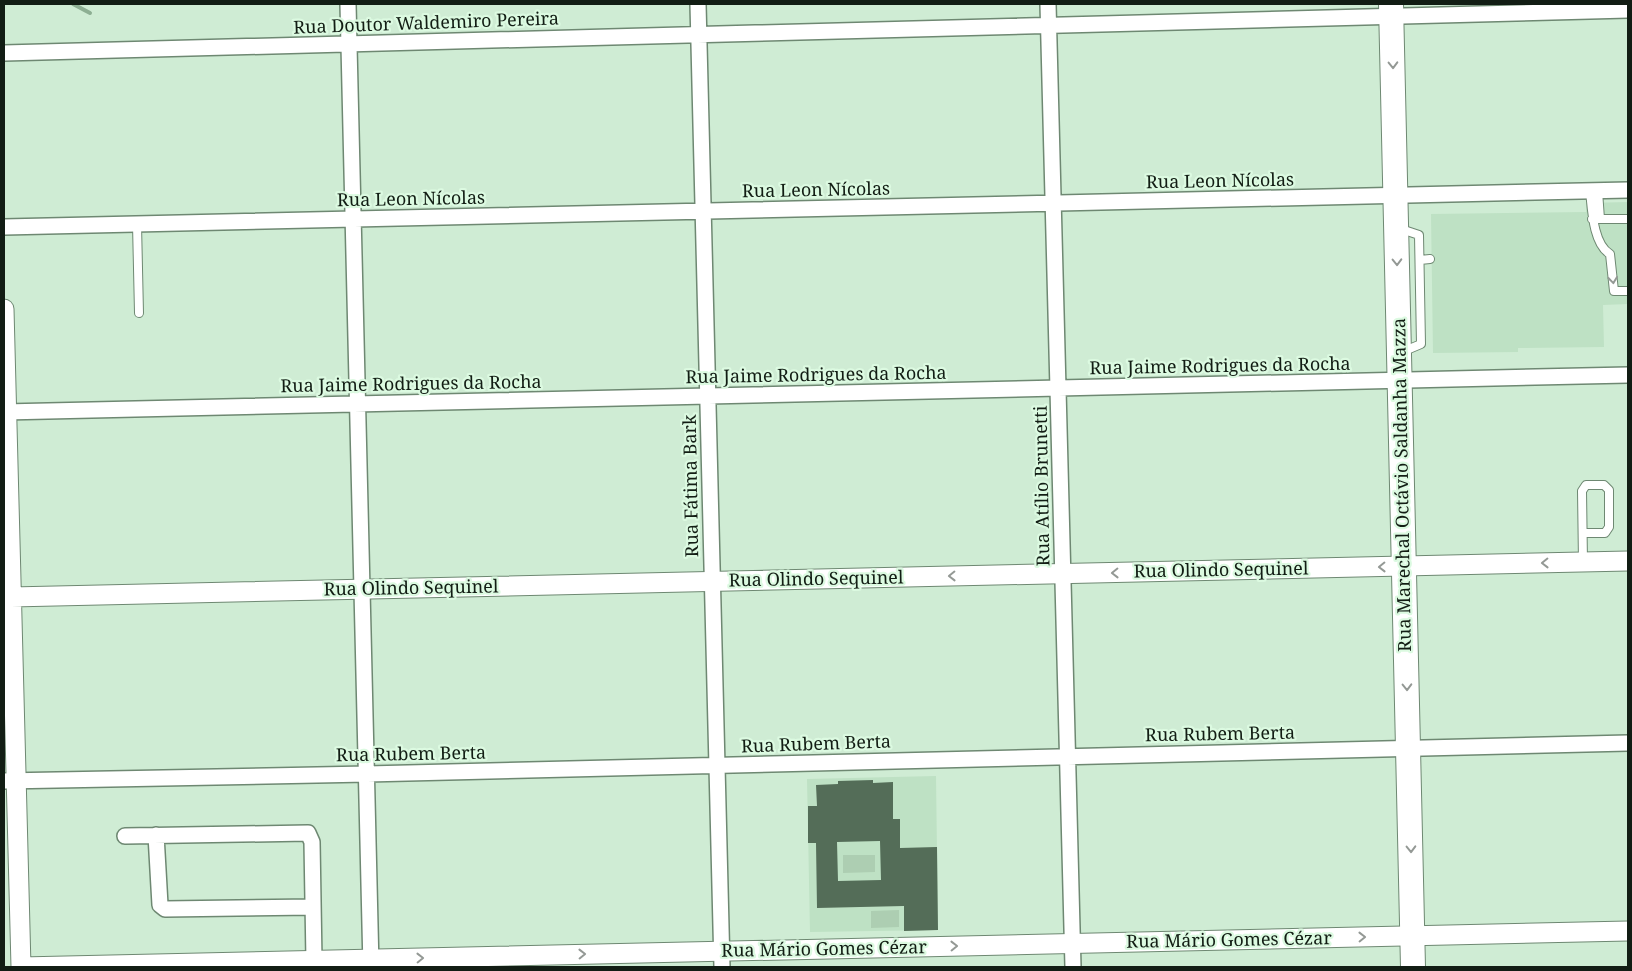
<svg xmlns="http://www.w3.org/2000/svg" width="1632" height="971" font-family="'Noto Serif',serif">
<rect width="100%" height="100%" fill="#cfecd4"/>
<!-- built -->
<path fill="#bee1c4" d="M 1628,202 L 1628,304 L 1603,305 L 1604,347 L 1518,348 L 1518,352 L 1433,353 L 1431,214 L 1586,212 L 1586,203 Z
M 936,776 L 938,930 L 810,932 L 807,779 Z"/>
<!-- green -->
<path fill="#adceb2" d="M 843,855 L 875,855 L 875,872 L 843,873 Z
M 899,910 L 899,927 L 871,928 L 871,911 Z"/>
<g fill="none" stroke-linecap="round" stroke-linejoin="round">
<!-- stream -->
<path stroke="#8daf93" stroke-width="4" d="M 73,4 L 90,13"/>
</g>
<!-- building -->
<path fill="#546d58" fill-rule="evenodd" d="M 873,780 L 873,783 L 893,782 L 893,819 L 900,819 L 900,848 L 937,847 L 938,930 L 904,931 L 904,906 L 817,908 L 816,843 L 808,843 L 808,806 L 817,806 L 816,785 L 838,784 L 838,781 ZM 880,841 L 881,880 L 838,881 L 837,842 Z"/>
<g fill="none" stroke-linecap="round" stroke-linejoin="round">
<!-- service casing -->
<g stroke="#6e8872" stroke-width="10">
<path id="service" d="M 1590,191 C 1592,209 1593,244 1610,254 L 1614,291 L 1628,291
M 1598,191 L 1600,219
M 1592,219 L 1628,219
M 137,224 L 139,313
M 1398,228 L 1419,235 L 1421,344 L 1402,352
M 1420,260 L 1430,259
M 1583,533 L 1605,533 L 1609,527 L 1609,490 L 1604,485 L 1586,485 L 1582,491 L 1583,562"/>
</g>
<!-- minor casing -->
<g stroke="#6e8872" stroke-width="18">
<path id="minor" d="M 348,4 L 371,967
M 698,4 L 722,967
M 1048,4 L 1073,967
M 4,53 L 1628,10
M 4,227 L 1628,190
M 4,412 L 1628,375
M 4,781 L 367,774 L 1628,743
M 156,835 L 160,905 L 165,909 L 313,907
M 125,836 L 308,833 L 312,842 L 314,961"/>
</g>
<!-- tertiary casing -->
<g stroke="#6e8872" stroke-width="21">
<path id="tertiary" d="M 4,309 L 21,967 L 1628,931
M 11,597 L 1628,561"/>
</g>
<!-- primary casing -->
<g stroke="#6e8872" stroke-width="26">
<path id="primary" d="M 1391,4 L 1413,967"/>
</g>
<!-- service -->
<use href="#service" stroke="#fff" stroke-width="8"/>
<!-- minor -->
<use href="#minor" stroke="#fff" stroke-width="15"/>
<!-- tertiary -->
<use href="#tertiary" stroke="#fff" stroke-width="19"/>
<!-- primary -->
<use href="#primary" stroke="#fff" stroke-width="24"/>
</g>
<!-- one-way arrows -->
<defs><path id="oneway-chevron" d="M-2-3.5L2.5 0L-2 3.5" fill="none" stroke-width="1.6" stroke-linecap="round" stroke-linejoin="round" transform="scale(1.25)"/></defs>
<g stroke="#949995">
<use href="#oneway-chevron" transform="translate(1393 65) rotate(89)"/>
<use href="#oneway-chevron" transform="translate(1397 262) rotate(89)"/>
<use href="#oneway-chevron" transform="translate(1613 280) rotate(83)"/>
<use href="#oneway-chevron" transform="translate(1545 563) rotate(179)"/>
<use href="#oneway-chevron" transform="translate(1382 567) rotate(179)"/>
<use href="#oneway-chevron" transform="translate(1115 573) rotate(179)"/>
<use href="#oneway-chevron" transform="translate(952 576) rotate(179)"/>
<use href="#oneway-chevron" transform="translate(1407 687) rotate(89)"/>
<use href="#oneway-chevron" transform="translate(1411 849) rotate(89)"/>
<use href="#oneway-chevron" transform="translate(1362 937) rotate(-1)"/>
<use href="#oneway-chevron" transform="translate(954 946) rotate(-1)"/>
<use href="#oneway-chevron" transform="translate(582 954) rotate(-1)"/>
<use href="#oneway-chevron" transform="translate(420 958) rotate(-1)"/>
</g>
<g text-anchor="middle" stroke-width="4.5" stroke-linejoin="round" paint-order="stroke">
<!-- street labels -->
<g font-size="18" fill="#121d14" stroke="#dcfae1">
<text transform="translate(426 23) rotate(-2)" y="6">Rua Doutor Waldemiro Pereira</text>
<text transform="translate(1220 181) rotate(-1)" y="6">Rua Leon Nícolas</text>
<text transform="translate(816 190) rotate(-1)" y="6">Rua Leon Nícolas</text>
<text transform="translate(411 199) rotate(-1)" y="6">Rua Leon Nícolas</text>
<text transform="translate(1220 366) rotate(-1)" y="6">Rua Jaime Rodrigues da Rocha</text>
<text transform="translate(816 375) rotate(-1)" y="6">Rua Jaime Rodrigues da Rocha</text>
<text transform="translate(411 384) rotate(-1)" y="6">Rua Jaime Rodrigues da Rocha</text>
<text transform="translate(1402 485) rotate(-91)" y="6">Rua Marechal Octávio Saldanha Mazza</text>
<text transform="translate(691 486) rotate(-91)" y="6">Rua Fátima Bark</text>
<text transform="translate(1042 486) rotate(-91)" y="6">Rua Atílio Brunetti</text>
<text transform="translate(1221 570) rotate(-1)" y="6">Rua Olindo Sequinel</text>
<text transform="translate(816 579) rotate(-1)" y="6">Rua Olindo Sequinel</text>
<text transform="translate(411 588) rotate(-1)" y="6">Rua Olindo Sequinel</text>
<text transform="translate(1220 734) rotate(-1)" y="6">Rua Rubem Berta</text>
<text transform="translate(816 744) rotate(-2)" y="6">Rua Rubem Berta</text>
<text transform="translate(411 754) rotate(-1)" y="6">Rua Rubem Berta</text>
<text transform="translate(1229 940) rotate(-1)" y="6">Rua Mário Gomes Cézar</text>
<text transform="translate(824 949) rotate(-1)" y="6">Rua Mário Gomes Cézar</text>
</g>
</g>
<!-- border -->
<rect width="1632" height="971" fill="none" stroke="#121d14" stroke-width="10"/>
</svg>
